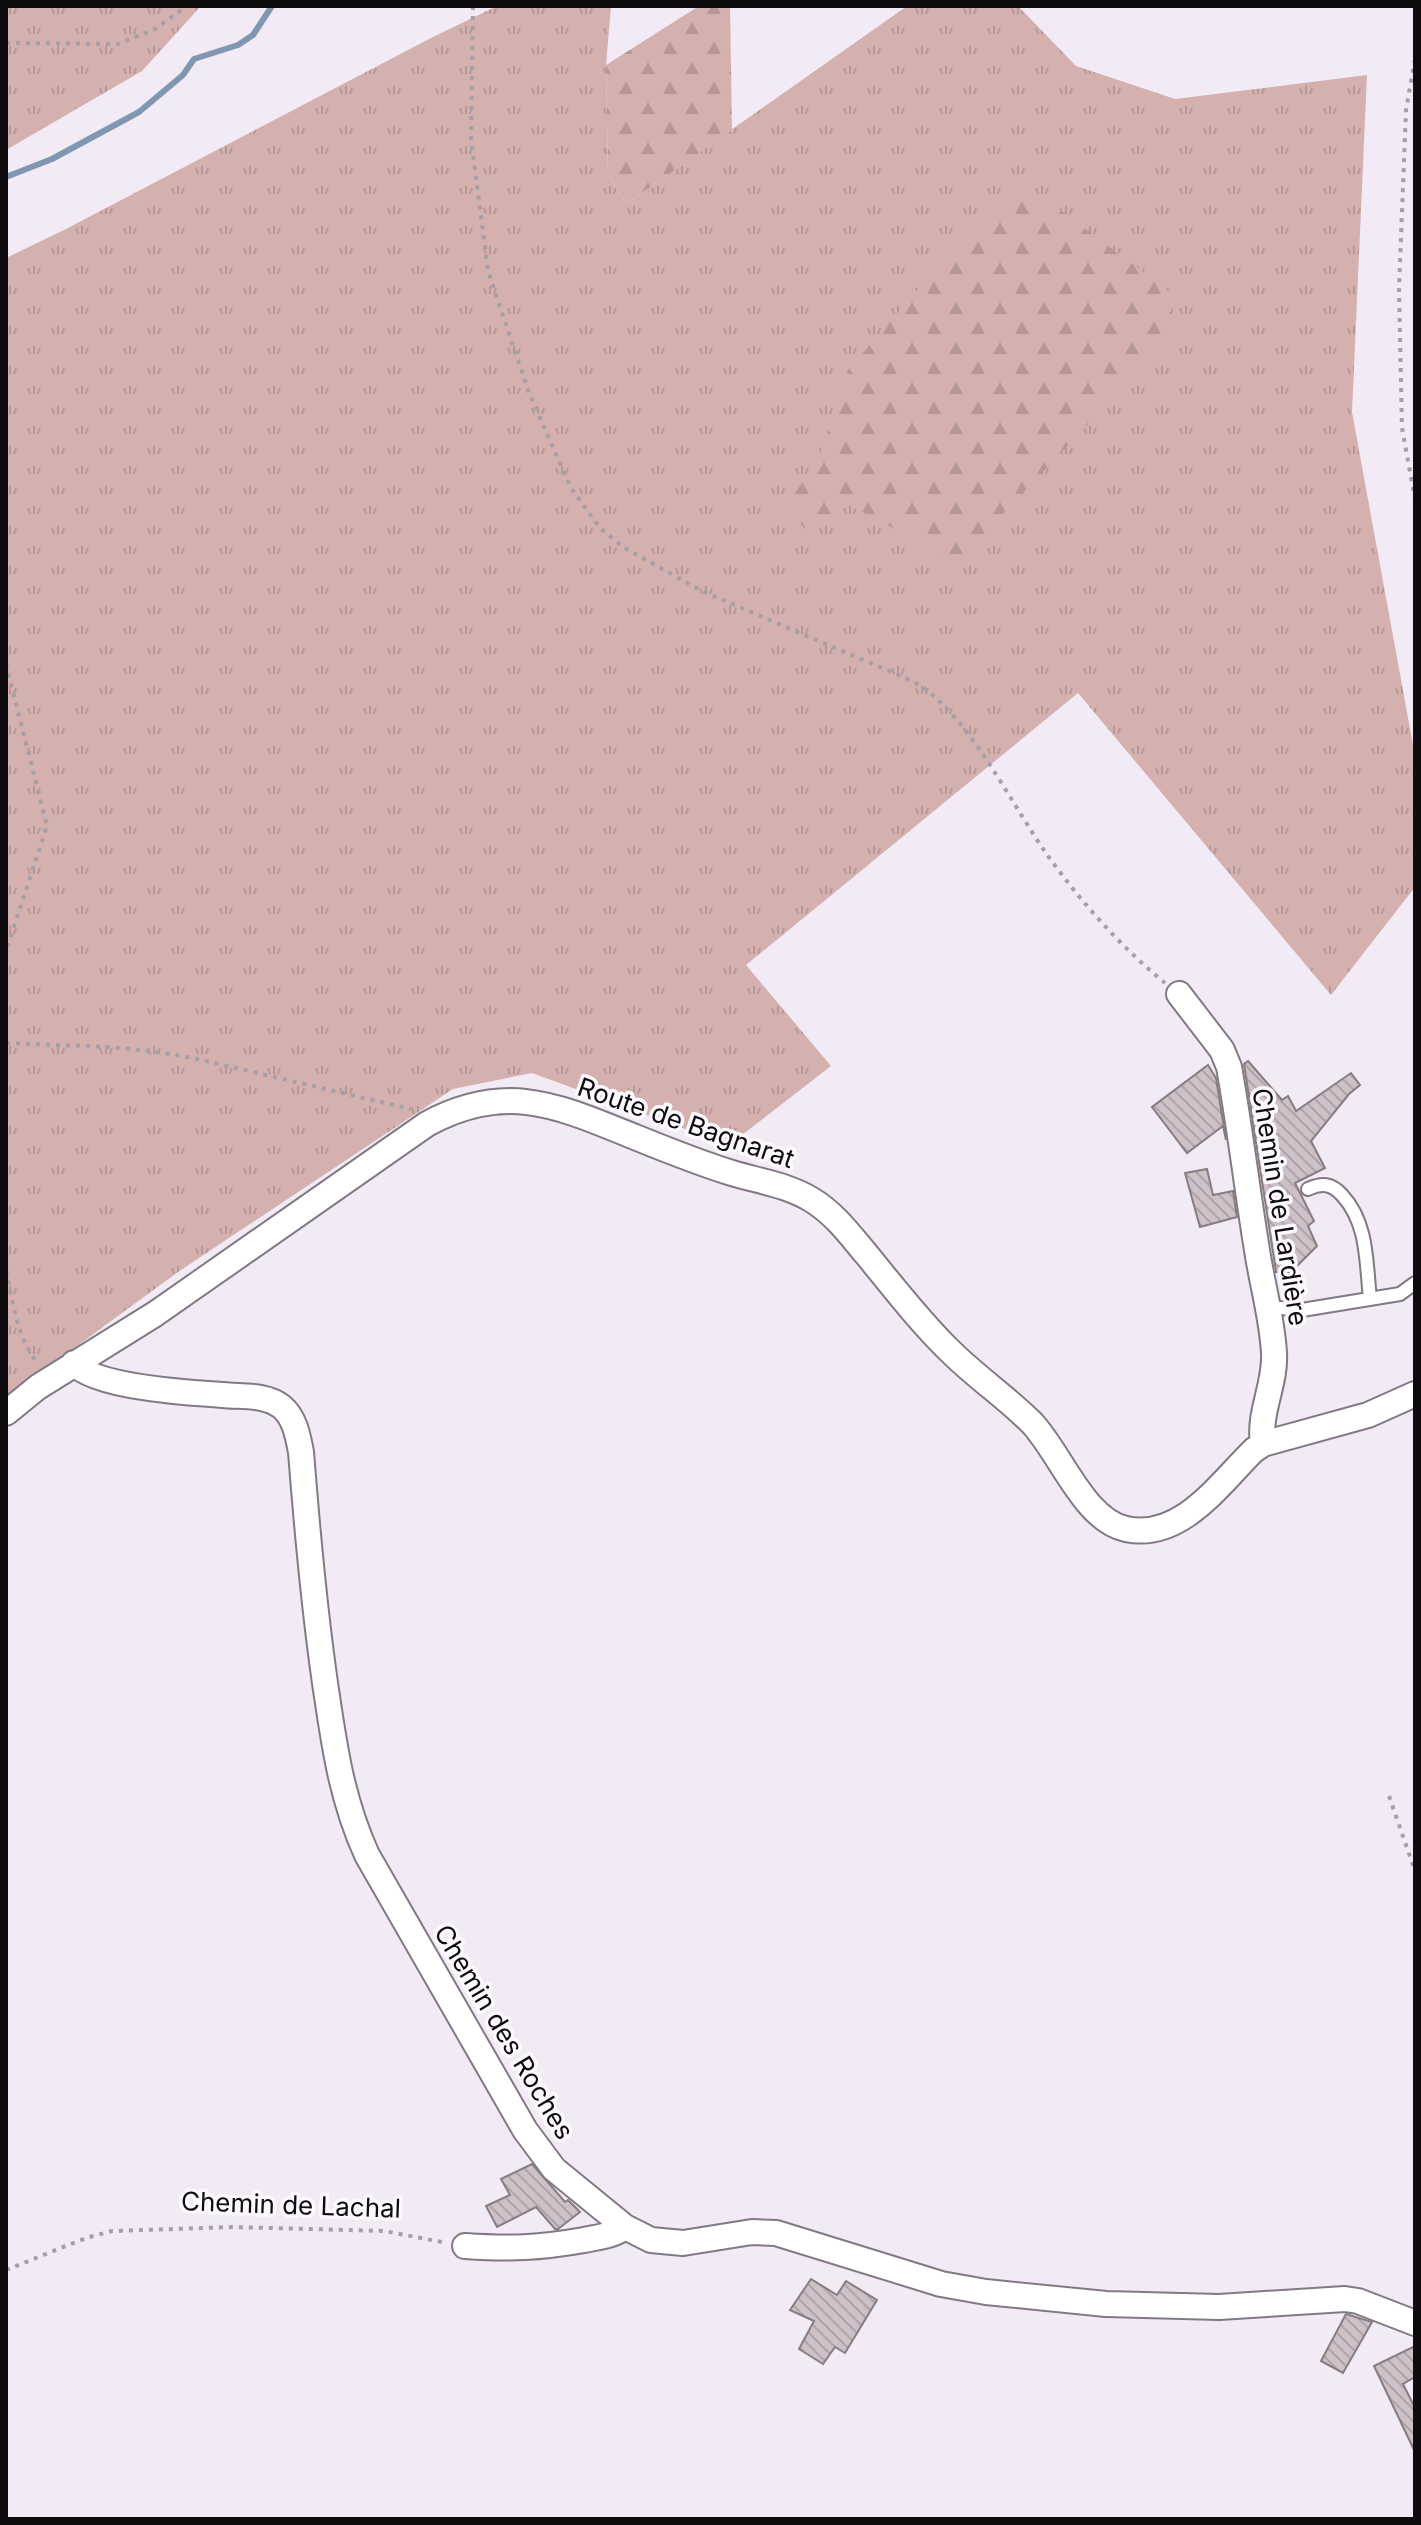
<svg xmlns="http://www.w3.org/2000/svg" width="1421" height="2525" font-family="Inter,sans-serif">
<defs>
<pattern id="grass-tufts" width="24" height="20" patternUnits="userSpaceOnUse" patternTransform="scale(2)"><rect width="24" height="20" fill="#d4b1af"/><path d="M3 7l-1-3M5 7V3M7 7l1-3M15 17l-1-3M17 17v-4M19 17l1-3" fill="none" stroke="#b59795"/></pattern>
<pattern id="forest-firs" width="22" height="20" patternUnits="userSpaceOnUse" patternTransform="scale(2)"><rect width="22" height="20" fill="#d4b1af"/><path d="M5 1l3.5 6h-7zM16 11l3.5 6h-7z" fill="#b59795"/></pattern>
<pattern id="building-back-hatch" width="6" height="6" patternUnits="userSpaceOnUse" patternTransform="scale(2)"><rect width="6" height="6" fill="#cdc0c6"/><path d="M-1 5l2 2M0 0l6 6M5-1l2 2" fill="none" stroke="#afa4a9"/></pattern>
</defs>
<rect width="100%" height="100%" fill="#f2eaf5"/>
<!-- grass -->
<path fill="url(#grass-tufts)" d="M 6,6 L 201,6 L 142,71 L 6,150 Z
M 497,6 L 611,6 L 606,65 L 608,175 L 626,204 L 907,6 L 1018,6 L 1076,66 L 1175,99 L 1367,75 L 1352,412 L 1415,756 L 1415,887 L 1331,995 L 1078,693 L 746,965 L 831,1066 L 729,1145 L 532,1073 L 453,1089 L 178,1272 L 6,1398 L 6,258 L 64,230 L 433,37 Z"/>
<!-- forest -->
<path fill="url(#forest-firs)" d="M 699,6 L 730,6 L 732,130 L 626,204 L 608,175 L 606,65 Z
M 1031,188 L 1175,296 L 1168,339 L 958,562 L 847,504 L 805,529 L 785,505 L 817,463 L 848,370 L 957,245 Z"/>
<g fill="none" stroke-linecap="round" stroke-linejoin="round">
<!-- stream -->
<path stroke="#7f97b0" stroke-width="6" d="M 6,177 L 52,159 L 139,112 L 183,75 L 194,59 L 238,45 L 253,35 L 272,6"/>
</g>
<!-- building -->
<path fill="url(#building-back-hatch)" stroke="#877c81" stroke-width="2" d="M 1248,1061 L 1282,1100 L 1288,1096 L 1296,1111 L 1351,1073 L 1360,1085 L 1349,1094 L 1311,1141 L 1325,1168 L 1295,1183 L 1314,1221 L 1308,1226 L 1317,1246 L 1290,1273 L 1276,1272 L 1244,1064 Z
M 1208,1065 L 1216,1078 L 1226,1140 L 1223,1126 L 1187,1153 L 1152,1107 Z
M 1207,1169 L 1213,1195 L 1233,1191 L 1237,1217 L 1200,1227 L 1185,1173 Z
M 532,2164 L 565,2202 L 568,2200 L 580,2212 L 558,2229 L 555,2229 L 536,2207 L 497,2227 L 486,2206 L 510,2195 L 501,2179 Z
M 811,2279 L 837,2295 L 846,2281 L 877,2300 L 845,2353 L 835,2347 L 823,2364 L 799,2349 L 814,2321 L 790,2310 Z
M 1346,2314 L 1372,2322 L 1343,2373 L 1321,2361 Z
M 1415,2346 L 1415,2377 L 1403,2384 L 1415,2408 L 1415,2452 L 1374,2366 Z"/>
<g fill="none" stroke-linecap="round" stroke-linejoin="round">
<!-- service casing -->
<g stroke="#817a84" stroke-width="16">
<path id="service" d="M 1308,1189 C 1322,1183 1331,1183 1342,1195 C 1368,1223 1366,1262 1370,1299
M 1269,1307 L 1302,1310 L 1400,1294 L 1415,1283"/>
</g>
<!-- minor casing -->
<g stroke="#817a84" stroke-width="28">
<path id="minor" d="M 1179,994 L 1222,1050 L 1229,1067 C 1240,1128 1247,1189 1257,1250 C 1262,1284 1272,1317 1274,1353 C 1276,1384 1258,1413 1263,1444
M 74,1363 C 94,1387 190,1393 223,1395 C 242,1397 266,1394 282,1407 C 295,1418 298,1437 301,1452 C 307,1529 314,1606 325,1683 C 334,1744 341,1798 367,1855 L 525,2130 L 554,2169 L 625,2227 L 651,2240 L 683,2243 L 752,2232 L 776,2233 L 941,2284 L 986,2292 L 1106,2304 L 1219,2307 L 1345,2299 L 1358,2301 L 1415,2323
M 6,1413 L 38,1387 L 155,1314 L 427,1124 C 507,1081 558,1106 635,1137 C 667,1150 699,1163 732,1173 C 758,1181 788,1185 812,1200 C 835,1214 850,1235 867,1255 C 894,1288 920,1322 950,1351 C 976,1377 1006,1397 1032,1423 C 1061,1454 1084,1520 1126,1529 C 1181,1541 1220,1483 1254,1450 L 1263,1444 L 1368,1415 L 1415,1394
M 465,2246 C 510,2249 539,2248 584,2240 C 598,2237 613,2236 625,2227"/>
</g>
<!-- path -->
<path stroke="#a59fa7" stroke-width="4" stroke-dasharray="4 6" stroke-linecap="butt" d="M 473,6 L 471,138 L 488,271 L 529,393 L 571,488 L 600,528 L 623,547 L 702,591 L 896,674 C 907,679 919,684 929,692 C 976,730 1012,805 1048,856 C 1082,903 1120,946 1165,983
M 6,43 L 118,44 L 155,29 L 187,6
M 1415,59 L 1406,110 L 1399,289 L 1402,428 L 1415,499
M 6,664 L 47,826 L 6,951
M 6,1043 L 110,1047 L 157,1052 L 198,1059 L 411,1109
M 6,1271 C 13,1302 17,1338 37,1362
M 1389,1796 L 1415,1871
M 6,2270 L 86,2238 L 112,2231 L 234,2227 L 384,2231 L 447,2243"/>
<!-- service -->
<use href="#service" stroke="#fff" stroke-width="12"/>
<!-- minor -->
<use href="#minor" stroke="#fff" stroke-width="24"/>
</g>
<g text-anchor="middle" stroke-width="7" stroke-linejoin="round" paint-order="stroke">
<!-- street labels -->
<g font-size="26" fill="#0e0c0f" stroke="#fcf9fe">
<text transform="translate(686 1123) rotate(19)" y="9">Route de Bagnarat</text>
<text transform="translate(1280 1207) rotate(81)" y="9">Chemin de Lardière</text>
<text transform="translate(504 2032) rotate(59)" y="9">Chemin des Roches</text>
<text transform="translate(291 2205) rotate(2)" y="9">Chemin de Lachal</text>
</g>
</g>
<!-- border -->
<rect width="1421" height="2525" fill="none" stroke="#0e0c0f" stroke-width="16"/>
</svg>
